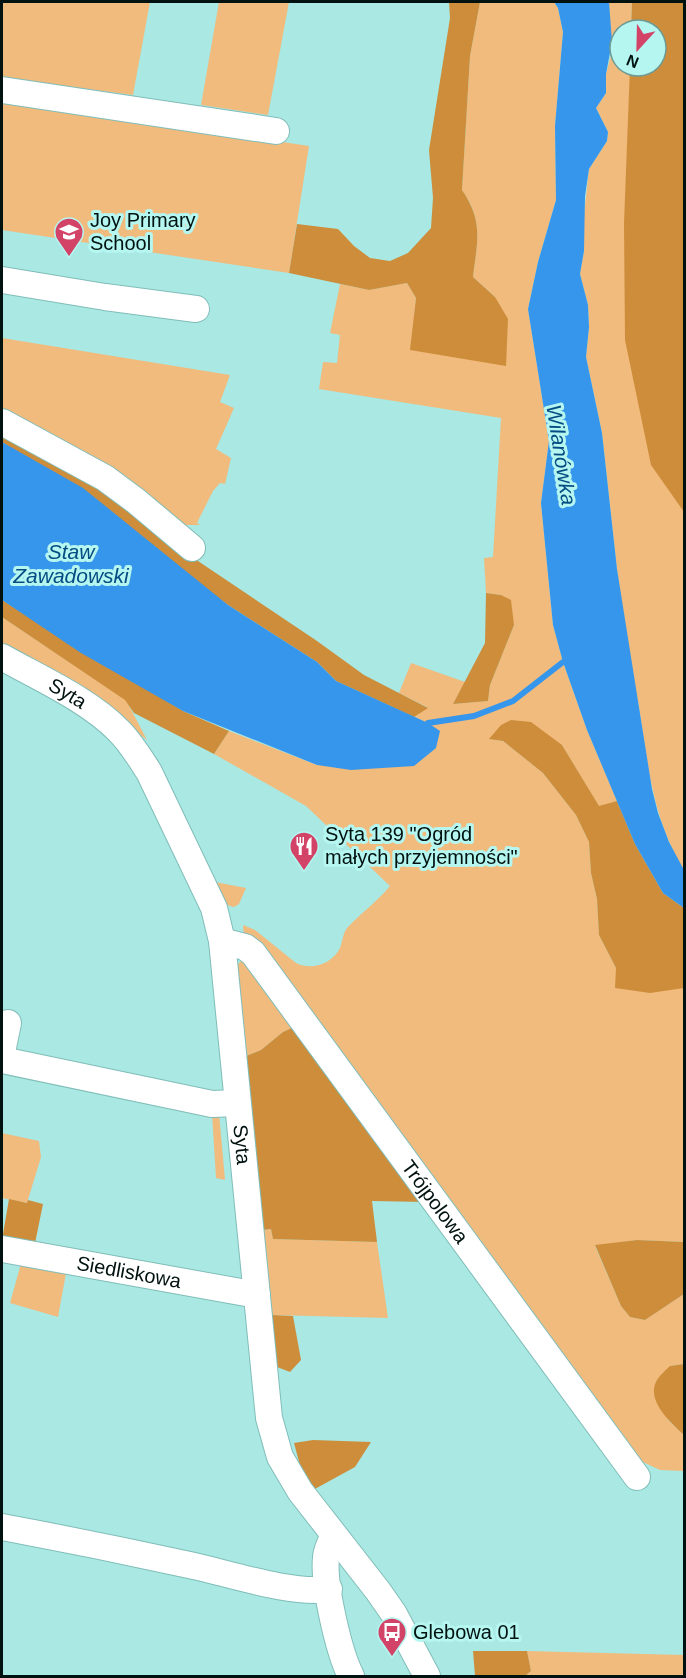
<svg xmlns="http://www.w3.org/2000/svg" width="686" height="1678" font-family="Helvetica,sans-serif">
<rect width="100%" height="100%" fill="#a9e8e3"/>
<!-- green -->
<path fill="#f1bb7d" d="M 2,2 L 150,2 L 133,95 L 2,78 Z
M 219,2 L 289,2 L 268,115 L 201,105 Z
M 480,2 L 554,2 L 558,8 L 563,32 L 555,126 L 556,200 L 538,262 L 528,309 L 549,441 L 541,503 L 553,625 L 563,662 L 587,730 L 617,801 L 599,807 L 562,745 L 490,739 L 503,741 L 543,773 L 576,815 L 589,842 L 591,873 L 597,899 L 599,935 L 616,968 L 684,988 L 684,1242 L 637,1240 L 595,1246 L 621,1306 L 630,1317 L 645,1320 L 684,1294 L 684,1364 L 670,1366 L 668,1420 L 684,1435 L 684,1471 L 660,1470 L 630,1456 L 244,936 L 243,925 L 255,930 L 296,963 C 312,971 332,964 340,948 C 343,940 343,931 349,926 C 362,912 378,901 390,886 L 306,806 L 214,754 L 229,731 L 317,765 L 428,723 L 414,717 L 427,707 L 399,693 L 411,663 L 465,682 L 453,704 L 488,701 L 490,685 L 514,625 L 501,595 L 486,593 L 484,558 L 493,557 L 501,418 L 319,389 L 323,362 L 337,363 L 340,335 L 330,333 L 340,284 L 369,290 L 407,283 L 416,298 L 414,318 L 495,297 L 473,277 C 477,243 484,221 462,190 L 470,56 Z
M 609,2 L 632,2 L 631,30 L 620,30 L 620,66 L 656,66 L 656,30 L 684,2 L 684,871 C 678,864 675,854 671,846 C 650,800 646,750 638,701 L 633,688 L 617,569 L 602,433 L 586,357 L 589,327 L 588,305 L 580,274 L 584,251 L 583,224 L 589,169 L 607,141 L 608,132 L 596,108 L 606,93 L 606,74 L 611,55 Z
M 2,100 L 309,146 L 289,273 L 2,230 Z
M 2,338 L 230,375 L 220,402 L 234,408 L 216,449 L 231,458 L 225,484 L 220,483 L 213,491 L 197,523 L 200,525 L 182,525 L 2,413 Z
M 2,617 L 126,700 L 147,740 L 129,726 L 2,646 Z
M 215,882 L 246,888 L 239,904 L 234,907 C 221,905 219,893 215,882 Z
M 242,960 L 296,1026 L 283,1032 L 261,1050 L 244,1057 L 237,965 Z
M 212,1113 L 219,1113 L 225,1180 L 216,1178 Z
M 2,1133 L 39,1141 L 41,1157 L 27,1203 L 2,1198 Z
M 271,1229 L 273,1239 L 377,1242 L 388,1318 L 272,1315 L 259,1231 Z
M 22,1260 L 67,1268 L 58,1317 L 10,1303 Z
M 527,1651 L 684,1655 L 684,1676 L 525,1676 L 531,1671 Z"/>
<!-- forest -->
<path fill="#cd8d3b" d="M 449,2 L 480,2 L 470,56 L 462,190 C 484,222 477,242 473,277 L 495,297 L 508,319 L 506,366 L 410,350 L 416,298 L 407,283 L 369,290 L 289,273 L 297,224 L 338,229 L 354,246 L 370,258 L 390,261 L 408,253 L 431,228 L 433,198 L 429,150 L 450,18 Z
M 632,2 L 684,2 L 684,512 L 651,465 L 625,340 L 624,223 L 630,66 L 656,66 L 656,30 L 631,30 Z
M 2,429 L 101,484 L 195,559 L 317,641 L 364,675 L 428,708 L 414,717 L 336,681 L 317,662 L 228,605 L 17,452 L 2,442 Z
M 486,593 L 501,595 L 511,600 L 514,625 L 490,685 L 488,701 L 453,704 L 485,643 Z
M 2,600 L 183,711 L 229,731 L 214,754 L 134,713 L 125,700 L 2,617 Z
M 511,720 L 531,722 L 562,745 L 599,806 L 617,801 L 635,844 L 663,893 L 684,908 L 684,988 L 650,993 L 615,988 L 616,968 L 599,935 L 597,899 L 591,873 L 589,842 L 576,815 L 543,773 L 503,741 L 489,739 L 501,725 Z
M 296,1026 L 426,1202 L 372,1201 L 377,1242 L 273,1239 L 271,1229 L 263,1230 L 244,1057 L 261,1050 L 283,1032 Z
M 9,1199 L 27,1203 L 28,1200 L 43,1204 L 34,1248 L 2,1240 Z
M 637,1240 L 684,1242 L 684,1294 L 645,1320 L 630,1317 L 621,1306 L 595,1245 Z
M 272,1315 L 293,1316 L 301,1360 L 290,1372 L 277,1367 Z
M 684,1364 L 684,1435 C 671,1423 645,1400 657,1380 C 660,1375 666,1370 670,1366 Z
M 313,1440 L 371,1442 L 355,1467 L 313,1490 L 301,1469 L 294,1443 Z
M 473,1651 L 527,1651 L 531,1671 L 525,1676 L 475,1676 Z"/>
<!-- water -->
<path fill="#3696ec" d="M 554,2 L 609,2 L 612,42 L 606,74 L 606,93 L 596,108 L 608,132 L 607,141 L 589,169 L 585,196 L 584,251 L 580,274 L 588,305 L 589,327 L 586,357 L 602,433 L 617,569 L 652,789 L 658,813 L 669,842 L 684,870 L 684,908 L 663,893 L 635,844 L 587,730 L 563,662 L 553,625 L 541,503 L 549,441 L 528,309 L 538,262 L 556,200 L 555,126 L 563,32 L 558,8 Z
M 2,442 L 83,488 L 228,605 L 317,662 L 336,681 L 428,723 L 440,731 L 436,748 L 414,766 L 351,770 L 317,765 L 183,711 L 81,653 L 2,600 Z"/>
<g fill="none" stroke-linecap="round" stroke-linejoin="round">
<!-- stream -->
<path stroke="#3696ec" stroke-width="6" d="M 428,723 L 474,716 L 513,701 L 563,662 L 569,660"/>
<!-- minor casing -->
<g stroke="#80bdb9" stroke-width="28">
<g id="minor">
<path d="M 2,90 L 276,131"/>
<path d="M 2,280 L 105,297 L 196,309"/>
<path d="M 2,422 L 105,478 L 136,501 L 192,548"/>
<path id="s1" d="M 2,657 C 39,678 89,700 119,731 C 131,743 140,758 149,772 L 214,908 L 222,941 L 269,1418 L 280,1457 L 300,1491 L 378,1591 L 394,1614 L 427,1676"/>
<path id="s2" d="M 222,941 L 245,947 L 253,953 L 637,1477"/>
<path d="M 2,1052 L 8,1023"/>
<path d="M 2,1060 L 212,1104 L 237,1103"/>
<path id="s3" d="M 2,1249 L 257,1295"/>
<path d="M 2,1527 C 66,1539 130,1552 194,1566 C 230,1574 294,1595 329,1589"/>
<path d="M 333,1536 C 331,1543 326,1550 326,1558 C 323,1584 339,1653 351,1676"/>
</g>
</g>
<!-- minor -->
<use href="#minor" stroke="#fff" stroke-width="26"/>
</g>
<!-- icons -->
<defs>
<g id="school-pin" transform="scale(1.5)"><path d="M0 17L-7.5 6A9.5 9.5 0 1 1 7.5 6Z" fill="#d24367" stroke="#b6f6f0"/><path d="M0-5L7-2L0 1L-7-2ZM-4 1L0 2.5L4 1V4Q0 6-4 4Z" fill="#fff"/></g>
<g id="restaurant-pin" transform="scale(1.5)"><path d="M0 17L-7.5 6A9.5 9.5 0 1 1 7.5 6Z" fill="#d24367" stroke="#b6f6f0"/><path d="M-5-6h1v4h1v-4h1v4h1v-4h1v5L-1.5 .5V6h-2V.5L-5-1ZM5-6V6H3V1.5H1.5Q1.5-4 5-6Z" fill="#fff"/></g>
<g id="bus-pin" transform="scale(1.5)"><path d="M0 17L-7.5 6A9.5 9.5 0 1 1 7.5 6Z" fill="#d24367" stroke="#b6f6f0"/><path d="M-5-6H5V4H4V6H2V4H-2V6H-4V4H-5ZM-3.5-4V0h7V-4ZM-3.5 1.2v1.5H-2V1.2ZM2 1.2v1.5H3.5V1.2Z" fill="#fff"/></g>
</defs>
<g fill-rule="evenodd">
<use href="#school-pin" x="69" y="232"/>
<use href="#restaurant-pin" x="304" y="846"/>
<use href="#bus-pin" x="392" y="1632"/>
</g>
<g text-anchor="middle" stroke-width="6" stroke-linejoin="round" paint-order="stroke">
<!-- poi labels -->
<g font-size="20" fill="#001210" stroke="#b6f6f0" text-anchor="start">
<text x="90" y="227">Joy Primary<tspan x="90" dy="23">School</tspan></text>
<text x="325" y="841">Syta 139 "Ogród<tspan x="325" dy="23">małych przyjemności"</tspan></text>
<text x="413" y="1639">Glebowa 01</text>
</g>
<!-- street labels -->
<g font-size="20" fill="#001210" stroke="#b6f6f0">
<text dy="7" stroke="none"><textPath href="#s1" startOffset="75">Syta</textPath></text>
<text dy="7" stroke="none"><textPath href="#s1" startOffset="579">Syta</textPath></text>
<text dy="7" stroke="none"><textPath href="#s2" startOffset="342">Trójpolowa</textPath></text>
<text dy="7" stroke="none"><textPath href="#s3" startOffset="129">Siedliskowa</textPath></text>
</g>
<!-- water labels -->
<g font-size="21" font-style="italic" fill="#044c83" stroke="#b6f6f0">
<text transform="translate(561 455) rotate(81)" y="7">Wilanówka</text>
<text x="71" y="559">Staw<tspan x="71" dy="24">Zawadowski</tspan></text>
</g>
</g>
<!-- border -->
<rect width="686" height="1678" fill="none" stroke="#001210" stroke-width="6"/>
<!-- north arrow -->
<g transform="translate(638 48) rotate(202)"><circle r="28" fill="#b6f6f0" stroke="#6d9b96" stroke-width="1.5"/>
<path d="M0-4.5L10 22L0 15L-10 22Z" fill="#d24367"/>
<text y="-9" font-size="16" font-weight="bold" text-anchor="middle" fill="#001210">N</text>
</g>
</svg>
